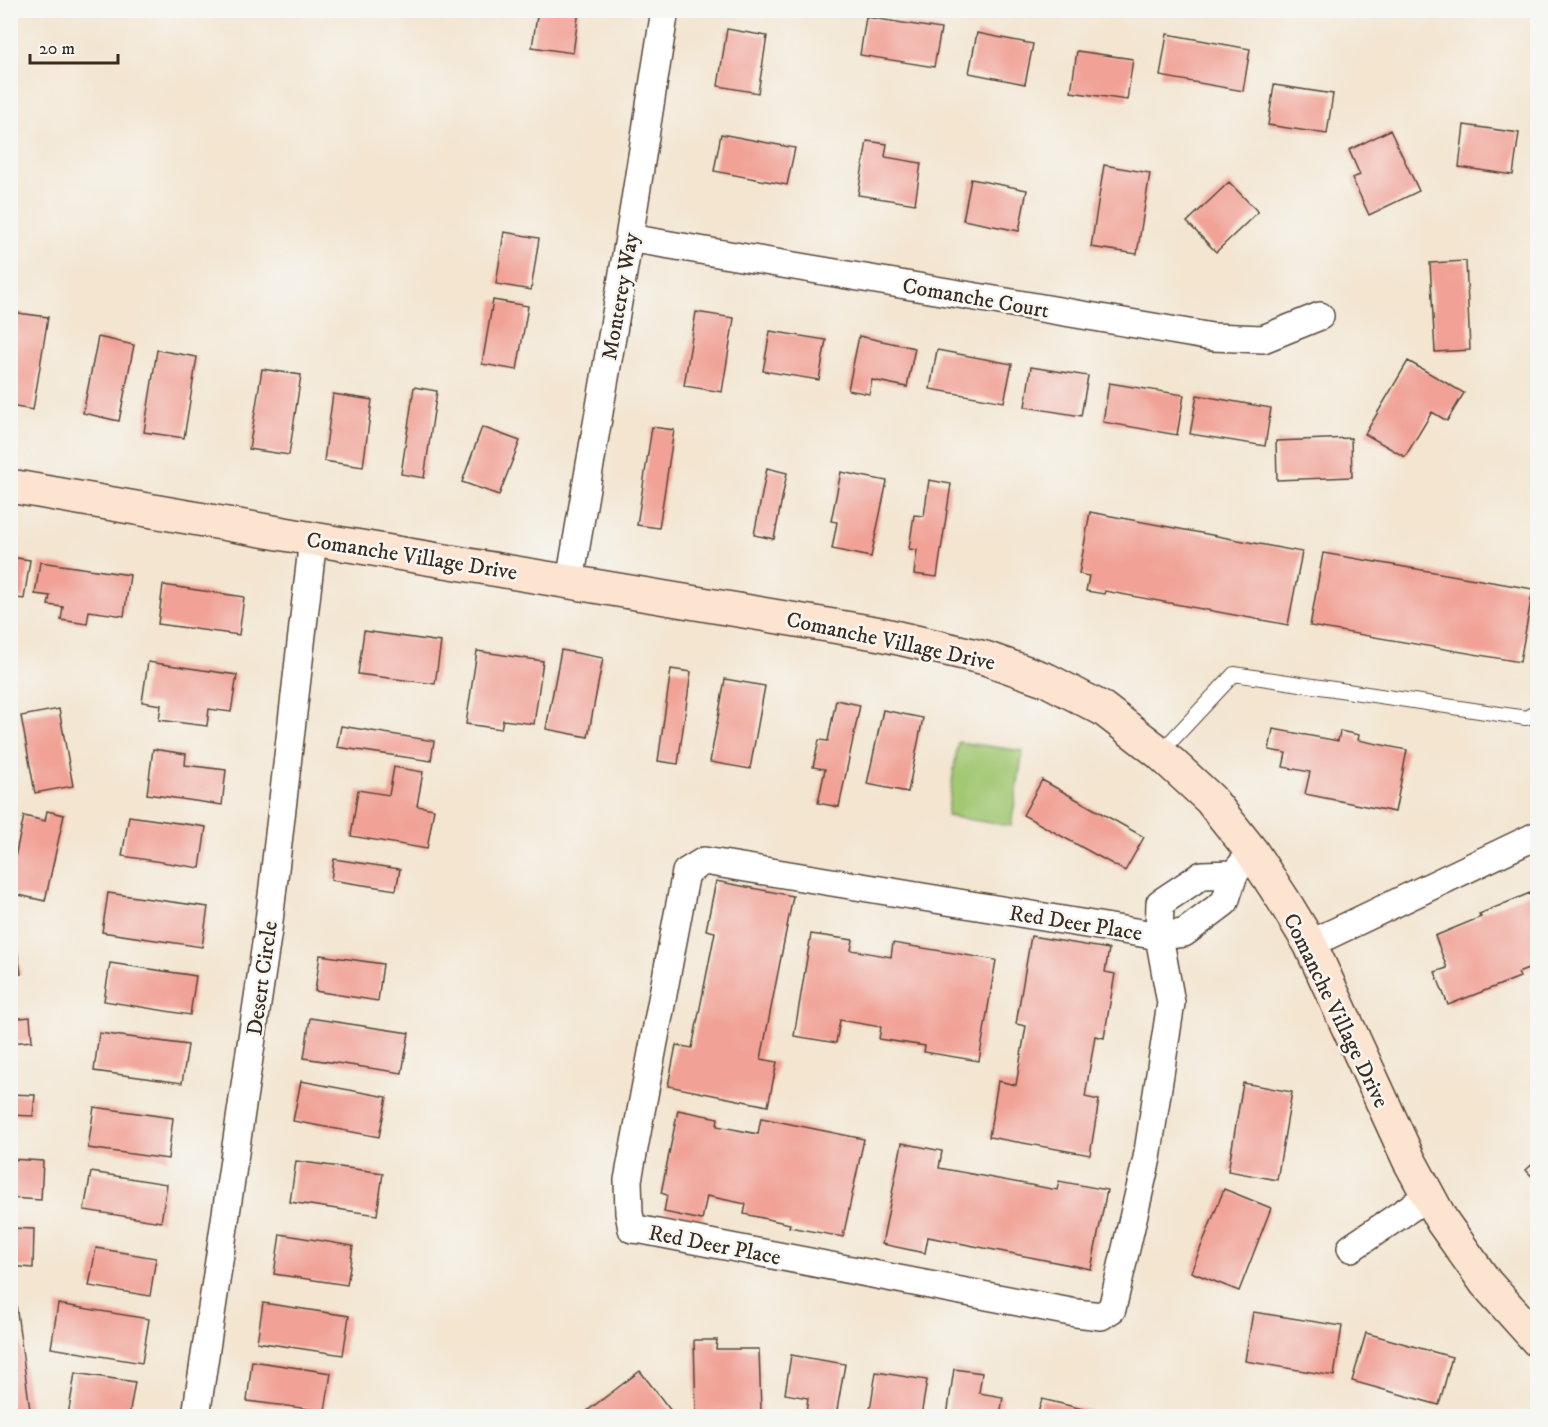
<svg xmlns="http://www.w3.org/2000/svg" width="1548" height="1427" font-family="'IM FELL DW Pica',serif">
<rect width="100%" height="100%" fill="#f6f6f2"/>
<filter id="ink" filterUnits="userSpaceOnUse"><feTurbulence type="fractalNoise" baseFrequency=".0167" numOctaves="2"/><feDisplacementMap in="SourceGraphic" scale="12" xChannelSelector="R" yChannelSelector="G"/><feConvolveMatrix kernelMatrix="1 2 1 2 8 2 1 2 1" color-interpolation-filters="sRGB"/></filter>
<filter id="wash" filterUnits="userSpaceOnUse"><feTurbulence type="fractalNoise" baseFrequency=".008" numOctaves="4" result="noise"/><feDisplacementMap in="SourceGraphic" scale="24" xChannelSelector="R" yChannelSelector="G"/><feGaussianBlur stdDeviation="1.35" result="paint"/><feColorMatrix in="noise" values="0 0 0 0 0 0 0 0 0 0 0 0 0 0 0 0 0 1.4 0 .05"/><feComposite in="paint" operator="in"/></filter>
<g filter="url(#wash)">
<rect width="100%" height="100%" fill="#f3e5d0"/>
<!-- green -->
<path fill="#a2c873" stroke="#6e7948" stroke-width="1.5" d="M 958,742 L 1023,751 L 1011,826 L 947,816 Z"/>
<g id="blocks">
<!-- building -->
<path fill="#f1a195" d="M 538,10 L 579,10 L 573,53 L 532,47 Z
M 866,17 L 941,29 L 934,67 L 860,55 Z
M 727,29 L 767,36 L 758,93 L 718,86 Z
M 977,33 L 1033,44 L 1025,84 L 969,73 Z
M 1167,34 L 1250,49 L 1243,91 L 1160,76 Z
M 1077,51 L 1133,59 L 1127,100 L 1071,92 Z
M 1274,85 L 1333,94 L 1327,134 L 1268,125 Z
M 1464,125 L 1519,133 L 1513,175 L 1459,167 Z
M 1390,130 L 1419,191 L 1369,215 L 1352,178 L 1360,175 L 1349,150 Z
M 721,134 L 795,148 L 787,185 L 714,171 Z
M 867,141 L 887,144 L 885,157 L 921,163 L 915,204 L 858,195 Z
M 1104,165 L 1150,173 L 1137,254 L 1091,247 Z
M 971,179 L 1027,190 L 1019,231 L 963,220 Z
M 1229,182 L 1258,212 L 1216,252 L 1187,222 Z
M 504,232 L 539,238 L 531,290 L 496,284 Z
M 1466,261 L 1470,350 L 1435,352 L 1430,263 Z
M 493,300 L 528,306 L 517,370 L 482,364 Z
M 10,312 L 48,317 L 33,410 L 10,406 Z
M 696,312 L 734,318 L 722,392 L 684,386 Z
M 770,331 L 826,340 L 819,380 L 763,371 Z
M 859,336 L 915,348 L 907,387 L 872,380 L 869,394 L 848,390 Z
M 98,337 L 134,345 L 119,421 L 83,413 Z
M 157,350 L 197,357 L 184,438 L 144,432 Z
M 937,350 L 1012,364 L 1004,402 L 930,389 Z
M 1408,361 L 1464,393 L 1447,421 L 1432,412 L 1405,457 L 1365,434 Z
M 1031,367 L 1088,376 L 1081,416 L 1025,407 Z
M 262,369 L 301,375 L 289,455 L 249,449 Z
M 1109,383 L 1184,395 L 1177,435 L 1103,422 Z
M 414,387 L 437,391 L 424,478 L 401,474 Z
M 333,394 L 372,400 L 363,467 L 324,461 Z
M 1197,395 L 1271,408 L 1265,446 L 1190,434 Z
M 482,427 L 520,441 L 499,495 L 462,482 Z
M 652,427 L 674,430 L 659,528 L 637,525 Z
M 1351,438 L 1352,477 L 1277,480 L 1276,441 Z
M 767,468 L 787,473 L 774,539 L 754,535 Z
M 841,472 L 887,481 L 871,557 L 832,549 L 837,522 L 831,521 Z
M 929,480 L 951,484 L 937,577 L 914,574 L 917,550 L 909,549 L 914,515 L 924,516 Z
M 1090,512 L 1302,552 L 1288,625 L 1105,591 L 1104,594 L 1086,591 L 1089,576 L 1079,574 Z
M 1323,553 L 1533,589 L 1520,662 L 1310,626 Z
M 10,557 L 30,560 L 24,599 L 10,597 Z
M 40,562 L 130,575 L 124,616 L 89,611 L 87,624 L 61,620 L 63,607 L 48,605 L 50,596 L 35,594 Z
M 163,585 L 244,597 L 239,635 L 158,624 Z
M 364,631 L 441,642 L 435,684 L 358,674 Z
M 561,650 L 603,658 L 588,737 L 546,729 Z
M 477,651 L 543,661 L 534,724 L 503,720 L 501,729 L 466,724 Z
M 148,662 L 237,675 L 231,712 L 209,709 L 207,726 L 159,720 L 161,705 L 142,702 Z
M 671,669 L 691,672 L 678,764 L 658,761 Z
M 725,679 L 765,686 L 750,769 L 710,762 Z
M 836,700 L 860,705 L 839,807 L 818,803 L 825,769 L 813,767 L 819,740 L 828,741 Z
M 59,709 L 73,786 L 35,793 L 21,716 Z
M 883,710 L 923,718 L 908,792 L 867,784 Z
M 341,726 L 434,741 L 431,761 L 337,747 Z
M 1273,729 L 1338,741 L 1340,731 L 1359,735 L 1358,740 L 1407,750 L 1395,812 L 1305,794 L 1310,772 L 1283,767 L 1286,753 L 1269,750 Z
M 153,749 L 186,754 L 185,765 L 226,770 L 222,805 L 147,794 Z
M 394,767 L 423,772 L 417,806 L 434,809 L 427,849 L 351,836 L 358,790 L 389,795 Z
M 1042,780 L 1144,837 L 1125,871 L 1023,815 Z
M 47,811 L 64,815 L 45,901 L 10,893 L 10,856 L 15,857 L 24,816 L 45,821 Z
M 129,816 L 206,827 L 200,868 L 122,856 Z
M 334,859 L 400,869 L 396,890 L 331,880 Z
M 716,881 L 793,896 L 761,1059 L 777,1062 L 768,1106 L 668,1086 L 676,1045 L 692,1048 L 715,932 L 706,930 Z
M 108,893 L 208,907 L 202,947 L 102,932 Z
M 1530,893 L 1538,912 L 1538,965 L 1518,973 L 1520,977 L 1448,1005 L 1435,972 L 1447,968 L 1435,936 L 1481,917 L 1479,914 Z
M 811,934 L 853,940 L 851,950 L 891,957 L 893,943 L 996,960 L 979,1061 L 924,1052 L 925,1046 L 879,1039 L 881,1027 L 840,1020 L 836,1043 L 794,1036 Z
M 1031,936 L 1109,949 L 1105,972 L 1115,974 L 1104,1038 L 1095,1036 L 1085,1097 L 1099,1100 L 1090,1155 L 989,1137 L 998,1081 L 1016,1085 L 1026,1026 L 1016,1024 Z
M 17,949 L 21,974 L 10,975 L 10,951 Z
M 320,955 L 383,964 L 378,1001 L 315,991 Z
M 110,963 L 196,976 L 190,1015 L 104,1001 Z
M 30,1017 L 32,1041 L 10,1043 L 10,1019 Z
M 310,1018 L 409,1033 L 402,1073 L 304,1058 Z
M 99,1033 L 188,1045 L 182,1083 L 94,1071 Z
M 301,1081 L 387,1097 L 379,1137 L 293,1121 Z
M 1243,1083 L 1292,1092 L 1277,1180 L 1228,1171 Z
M 10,1094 L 35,1095 L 33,1116 L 10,1115 Z
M 94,1107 L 173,1118 L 168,1159 L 88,1148 Z
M 678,1110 L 718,1118 L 717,1126 L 758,1134 L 761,1118 L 864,1139 L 843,1237 L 789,1227 L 790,1224 L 744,1214 L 746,1204 L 707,1196 L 702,1220 L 664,1212 L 667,1195 L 661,1193 Z
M 902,1143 L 942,1151 L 939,1168 L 1057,1190 L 1059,1181 L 1107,1190 L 1091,1269 L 928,1237 L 925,1253 L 882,1244 Z
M 10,1159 L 43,1161 L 41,1200 L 10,1198 Z
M 1538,1159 L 1538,1183 L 1526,1170 Z
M 296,1161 L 383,1173 L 377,1215 L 290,1202 Z
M 91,1172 L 167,1184 L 161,1222 L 84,1210 Z
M 1224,1189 L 1271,1208 L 1239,1291 L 1191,1272 Z
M 10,1228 L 34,1229 L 33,1268 L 10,1266 Z
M 280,1234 L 353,1246 L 347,1285 L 274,1274 Z
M 96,1248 L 156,1258 L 150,1296 L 89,1286 Z
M 263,1303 L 349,1316 L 343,1355 L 257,1342 Z
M 16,1304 L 30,1410 L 10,1412 L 10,1305 Z
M 58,1304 L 149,1319 L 142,1363 L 51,1348 Z
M 1253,1312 L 1342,1326 L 1334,1376 L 1245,1361 Z
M 1366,1333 L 1452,1357 L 1439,1405 L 1352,1381 Z
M 694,1340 L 717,1340 L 716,1349 L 759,1349 L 761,1412 L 696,1413 Z
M 791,1355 L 845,1364 L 836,1416 L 826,1416 L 806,1413 L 808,1398 L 785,1394 Z
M 252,1361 L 331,1373 L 325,1411 L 247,1401 Z
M 954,1369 L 982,1373 L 979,1393 L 1003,1397 L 1000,1416 L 947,1416 Z
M 640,1371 L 675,1416 L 590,1416 L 587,1411 Z
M 876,1372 L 927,1380 L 921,1416 L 869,1416 Z
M 75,1373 L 135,1382 L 129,1416 L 68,1416 Z
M 1042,1399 L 1091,1411 L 1089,1416 L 1037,1416 Z"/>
</g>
</g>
<g filter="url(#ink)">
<use href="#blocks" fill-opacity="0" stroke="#574639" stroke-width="1.5"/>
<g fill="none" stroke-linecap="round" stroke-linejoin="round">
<!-- lane casing -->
<g stroke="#574639" stroke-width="16">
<path id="lane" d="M 1160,753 L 1234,674 L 1526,718 L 1538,711"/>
</g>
<!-- street casing -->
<g stroke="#574639" stroke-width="30">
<path id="street" d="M 629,238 L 1212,337 L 1263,339 L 1320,316
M 570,581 L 629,238 L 665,10
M 704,861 L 1159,936 L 1171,1003 L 1147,1158 L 1112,1309 L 1101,1316 L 1076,1313 L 642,1230 L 632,1229 L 629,1213 L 628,1180 L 686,872 Z
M 1234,874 L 1202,875 L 1160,903 L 1159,936 L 1184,933 L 1225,902 L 1234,874 L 1252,852
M 1310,944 L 1538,835
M 1351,1248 L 1428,1196
M 196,1416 L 268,930 L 313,539"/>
</g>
<!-- secondary casing -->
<g stroke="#574639" stroke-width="36">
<path id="secondary" d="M 10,486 L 313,539 L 881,634 L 985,658 L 1047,680 L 1103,709 L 1160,753 L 1210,799 L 1252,852 L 1284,901 L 1310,944 L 1409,1160 L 1442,1221 L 1486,1283 L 1538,1341"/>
</g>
<!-- lane -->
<use href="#lane" stroke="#fff" stroke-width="14"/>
<!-- street -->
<use href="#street" stroke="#fff" stroke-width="27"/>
<!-- secondary -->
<use href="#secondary" stroke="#fde4d1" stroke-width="33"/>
</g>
</g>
<g text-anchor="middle" stroke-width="5" stroke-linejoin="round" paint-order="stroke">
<!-- street labels -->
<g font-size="22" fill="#3b2a1e" stroke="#f6f6f2">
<text transform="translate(619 296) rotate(-80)" y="8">Monterey Way</text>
<text transform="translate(976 297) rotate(10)" y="8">Comanche Court</text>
<text transform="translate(412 555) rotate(9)" y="8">Comanche Village Drive</text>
<text transform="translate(891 640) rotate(12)" y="8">Comanche Village Drive</text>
<text transform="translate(1076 922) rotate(9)" y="8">Red Deer Place</text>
<text transform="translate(261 978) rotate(-82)" y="8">Desert Circle</text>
<text transform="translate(1337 1010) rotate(64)" y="8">Comanche Village Drive</text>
<text transform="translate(715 1244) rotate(11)" y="8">Red Deer Place</text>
</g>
</g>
<!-- margin -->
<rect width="1548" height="1427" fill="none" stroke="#f6f6f2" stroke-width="36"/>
<!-- scale -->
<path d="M30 54v9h88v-9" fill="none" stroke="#3b2a1e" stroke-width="3"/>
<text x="39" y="54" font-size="18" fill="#3b2a1e" stroke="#f6f6f2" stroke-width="4.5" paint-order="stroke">20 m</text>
</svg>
